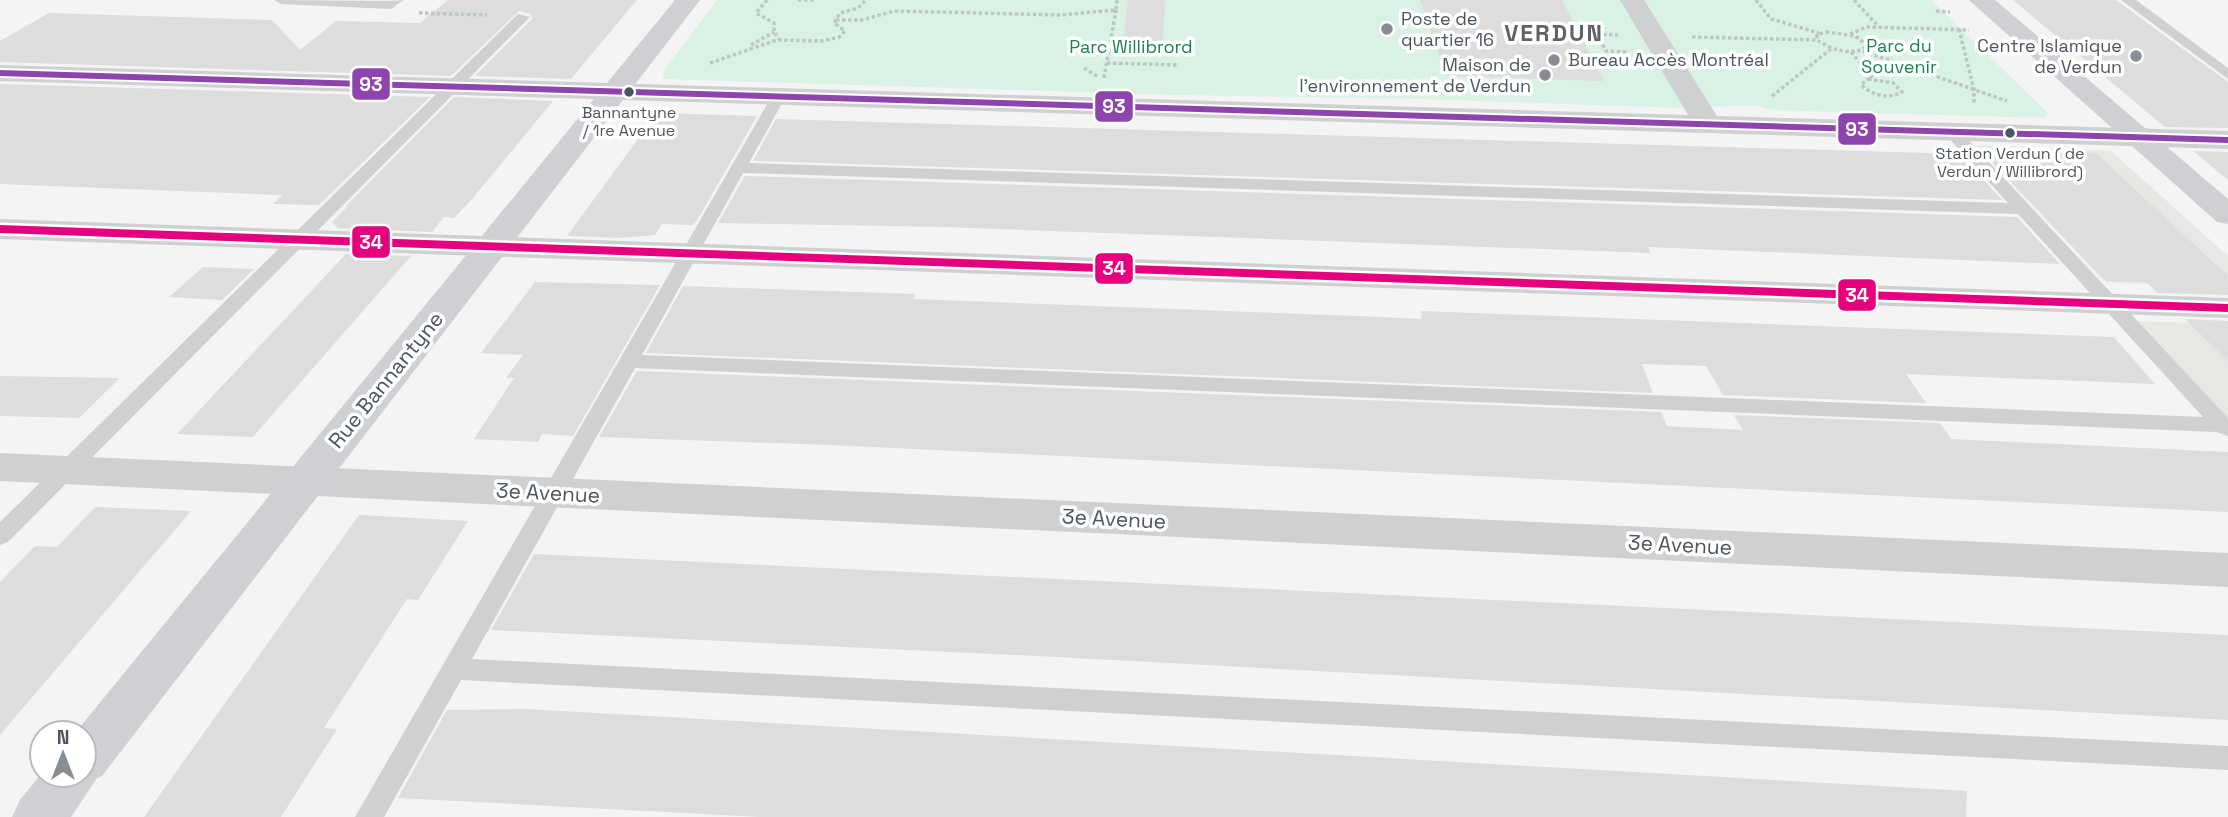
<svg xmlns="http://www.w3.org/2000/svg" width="2228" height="817" font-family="'Space Grotesk',sans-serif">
<rect width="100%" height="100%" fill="#f4f4f4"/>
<!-- commercial -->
<path fill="#e8e7e3" d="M 1975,145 L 2111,151 L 2228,256 L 2228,287 L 2105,282 Z
M 2132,321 L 2228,324 L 2228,423 Z"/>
<!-- green -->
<path fill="#d9f2e3" d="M 717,0 L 1931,0 L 2048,113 L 2045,118 L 1772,110 L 1755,105 L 1680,108 L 1421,99 L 1177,95 L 664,79 L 663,71 Z"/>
<!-- building -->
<path fill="#ddddde" d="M 448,0 L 637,0 L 571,79 L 475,76 L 532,19 L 531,14 L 519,11 L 451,76 L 0,62 L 0,41 L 49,13 L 272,20 L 300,50 L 336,21 L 420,23 Z
M 1128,0 L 1165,0 L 1162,54 L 1122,53 Z
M 1420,0 L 1562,0 L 1604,81 L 1446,76 Z
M 2013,0 L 2116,0 L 2228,82 L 2228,128 L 2165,127 Z
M 0,84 L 430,97 L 319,205 L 273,204 L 282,195 L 0,184 Z
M 454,97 L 553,101 L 472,199 L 454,218 L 444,217 L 432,232 L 338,228 L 332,222 L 348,206 L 346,206 Z
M 657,113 L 757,116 L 696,222 L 692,225 L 662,224 L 655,235 L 620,238 L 567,236 Z
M 776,119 L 1960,154 L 2002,200 L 753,161 Z
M 2016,150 L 2096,153 L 2228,276 L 2228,295 L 2158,293 L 2146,282 L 2106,281 L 1986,155 L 1990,155 L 1986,151 L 2018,153 Z
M 2193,151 L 2228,152 L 2228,180 Z
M 745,176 L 2017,217 L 2060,264 L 1648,247 L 1651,253 L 944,227 L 718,223 Z
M 346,254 L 411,256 L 253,437 L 177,434 Z
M 203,267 L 254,269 L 222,300 L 169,297 Z
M 535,282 L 660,285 L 573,436 L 542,434 L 538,442 L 474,439 L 514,378 L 506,378 L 523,355 L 481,353 Z
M 683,286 L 915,294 L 914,299 L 1358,316 L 1422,319 L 1421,311 L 2114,337 L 2155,384 L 1906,374 L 1926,403 L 1723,395 L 1706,366 L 1642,364 L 1653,393 L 646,353 Z
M 2185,319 L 2228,321 L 2228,361 Z
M 637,371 L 1661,412 L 1667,426 L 1743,430 L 1734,415 L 1940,423 L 1951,439 L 2228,452 L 2228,512 L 831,445 L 599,437 Z
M 0,376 L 120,378 L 79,418 L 0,416 Z
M 95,507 L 191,511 L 0,735 L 0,582 L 35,546 L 57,547 Z
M 359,515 L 468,521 L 418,600 L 407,599 L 324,728 L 337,729 L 281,817 L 144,817 Z
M 534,554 L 2228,635 L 2228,720 L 1057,657 L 491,630 Z
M 525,709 L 1967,791 L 1966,817 L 761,817 L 398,798 L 447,710 Z"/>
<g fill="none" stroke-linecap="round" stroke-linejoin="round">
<!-- path -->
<path stroke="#bcc7c4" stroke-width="3.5" stroke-dasharray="3.5 2.5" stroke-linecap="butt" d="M 767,0 L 756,13 L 774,23 L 774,32 L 779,39
M 798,0 L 815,0
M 1756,0 L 1771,19 L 1819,33
M 1854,0 L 1878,26
M 1936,11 L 1950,12
M 419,13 L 487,15
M 836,20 L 862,20 L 894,11 L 1060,15 L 1116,10 L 1117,0
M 1959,29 L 1974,90 L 1974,104
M 1826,32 L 1855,36 L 1868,46 C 1852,57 1832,50 1817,40 L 1817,35 Z
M 1591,34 L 1618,35
M 1597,34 L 1606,51 L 1628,52
M 1850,34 L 1866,27 L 1969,30
M 1692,37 L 1817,40
M 751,45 L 774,32
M 1863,51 L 2007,101
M 1851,52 L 1874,79
M 710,63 L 777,40 L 822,41 L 839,37 L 845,31 L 834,23 L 840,13 L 858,8 L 866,0
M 1107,63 L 1179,65
M 1084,68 L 1097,76
M 1104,78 L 1116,10
M 1868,79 L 1893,83 L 1902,92 C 1887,100 1873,95 1861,85 Z
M 1772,96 L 1831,49"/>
<!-- lane -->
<path fill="#ced0d2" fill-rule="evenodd" d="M 274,0 L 388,1 L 404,0 L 391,9 L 281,4 Z
M 2121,0 L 2136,0 L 2228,68 L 2228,79 Z
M 518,14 L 530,17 L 8,542 L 0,545 L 0,522 Z
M 779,92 L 786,96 L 749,163 L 2008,203 L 1946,135 L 1946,129 L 1958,129 L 2228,418 L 2228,436 L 2216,432 L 635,368 L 472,659 L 2228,746 L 2228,770 L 461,680 L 384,817 L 355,817 L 772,96 ZM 743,173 L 2018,214 L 2203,417 L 642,355 Z"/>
<!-- street -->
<path fill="#ced0d2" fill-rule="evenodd" d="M 1620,0 L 1644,0 L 1717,116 L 2228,131 L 2228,149 L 0,81 L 0,65 L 1688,115 Z
M 0,219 L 2228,298 L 2228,318 L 0,239 Z
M 0,453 L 2228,553 L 2228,587 L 0,481 Z"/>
<!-- secondary -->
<path fill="#ced0d4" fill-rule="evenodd" d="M 675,0 L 700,0 L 102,776 L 97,778 L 71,817 L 12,817 L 20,800 L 42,773 L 84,775 L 84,733 L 75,733 Z
M 1969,0 L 1995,0 L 2228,199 L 2228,224 L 2217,222 Z"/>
<!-- bus-1 casing -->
<g stroke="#fff" stroke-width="10">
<path id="bus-1" d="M 0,73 L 2228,140"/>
</g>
<!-- bus-2 casing -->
<g stroke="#fff" stroke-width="13">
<path id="bus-2" d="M 0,229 L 2228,308"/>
</g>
<!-- bus-1 -->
<use href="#bus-1" stroke="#8e44ad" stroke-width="6"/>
<!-- bus-2 -->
<use href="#bus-2" stroke="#e5007d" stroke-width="8"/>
</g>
<!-- markers -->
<g fill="#868d94" stroke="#fff" stroke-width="2.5">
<circle cx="1387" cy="29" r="7"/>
<circle cx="2136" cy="56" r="7"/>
<circle cx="1554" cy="60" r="7"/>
<circle cx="1545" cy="75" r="7"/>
</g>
<g fill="#4a5661" stroke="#fff" stroke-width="2.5">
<circle cx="629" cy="92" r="6"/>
<circle cx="2010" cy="133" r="6"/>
</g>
<g text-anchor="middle" stroke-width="7" stroke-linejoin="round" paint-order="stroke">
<!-- far-bus labels -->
<g font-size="16" fill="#4a5661" stroke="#fff">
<text x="629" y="118">Bannantyne<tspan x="629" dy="18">/ 1re Avenue</tspan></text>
<text x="2010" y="159">Station Verdun ( de<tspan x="2010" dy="18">Verdun / Willibrord)</tspan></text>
</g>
<!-- far-poi labels -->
<g font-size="18" fill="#4a5661" stroke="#fff" text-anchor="start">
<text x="1401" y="25">Poste de<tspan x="1401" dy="21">quartier 16</tspan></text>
<text x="2122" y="52" text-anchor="end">Centre Islamique<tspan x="2122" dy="21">de Verdun</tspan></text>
<text x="1568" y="66">Bureau Accès Montréal</text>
<text x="1531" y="71" text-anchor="end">Maison de<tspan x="1531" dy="21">l'environnement de Verdun</tspan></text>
</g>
<!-- far-park labels -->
<g font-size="18" fill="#17864f" stroke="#fff">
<text x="1899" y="52">Parc du<tspan x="1899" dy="21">Souvenir</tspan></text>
<text x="1131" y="53">Parc Willibrord</text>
</g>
<!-- street labels -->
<g font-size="21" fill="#4a5661" stroke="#fff">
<text transform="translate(386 380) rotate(-51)" y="7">Rue Bannantyne</text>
<text transform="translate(548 493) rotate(3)" y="7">3e Avenue</text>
<text transform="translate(1114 519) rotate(3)" y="7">3e Avenue</text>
<text transform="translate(1680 545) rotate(3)" y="7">3e Avenue</text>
</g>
<!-- far-district labels -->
<g font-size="23" font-weight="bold" letter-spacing="2" fill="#5f6368" stroke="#fff">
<text x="1554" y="41">VERDUN</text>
</g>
</g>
<g stroke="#fff" stroke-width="2.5">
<rect x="351" y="67" width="40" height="34" rx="7" fill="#8e44ad"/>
<rect x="1094" y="90" width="40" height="33" rx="7" fill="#8e44ad"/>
<rect x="1837" y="112" width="40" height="34" rx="7" fill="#8e44ad"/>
<rect x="351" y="225" width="40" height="34" rx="7" fill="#e5007d"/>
<rect x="1094" y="252" width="40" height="33" rx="7" fill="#e5007d"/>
<rect x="1837" y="278" width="40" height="34" rx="7" fill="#e5007d"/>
</g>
<g font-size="19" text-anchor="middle" font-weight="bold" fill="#fff">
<text x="371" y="91">93</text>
<text x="1114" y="113">93</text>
<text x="1857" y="136">93</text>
<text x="371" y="249">34</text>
<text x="1114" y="275">34</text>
<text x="1857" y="302">34</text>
</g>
<!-- north arrow -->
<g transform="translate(63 754)"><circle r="33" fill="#ffffff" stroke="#b7bbc0" stroke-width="2"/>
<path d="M0-5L12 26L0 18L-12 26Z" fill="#868d94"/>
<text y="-10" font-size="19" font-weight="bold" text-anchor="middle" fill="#4a5661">N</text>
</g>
</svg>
